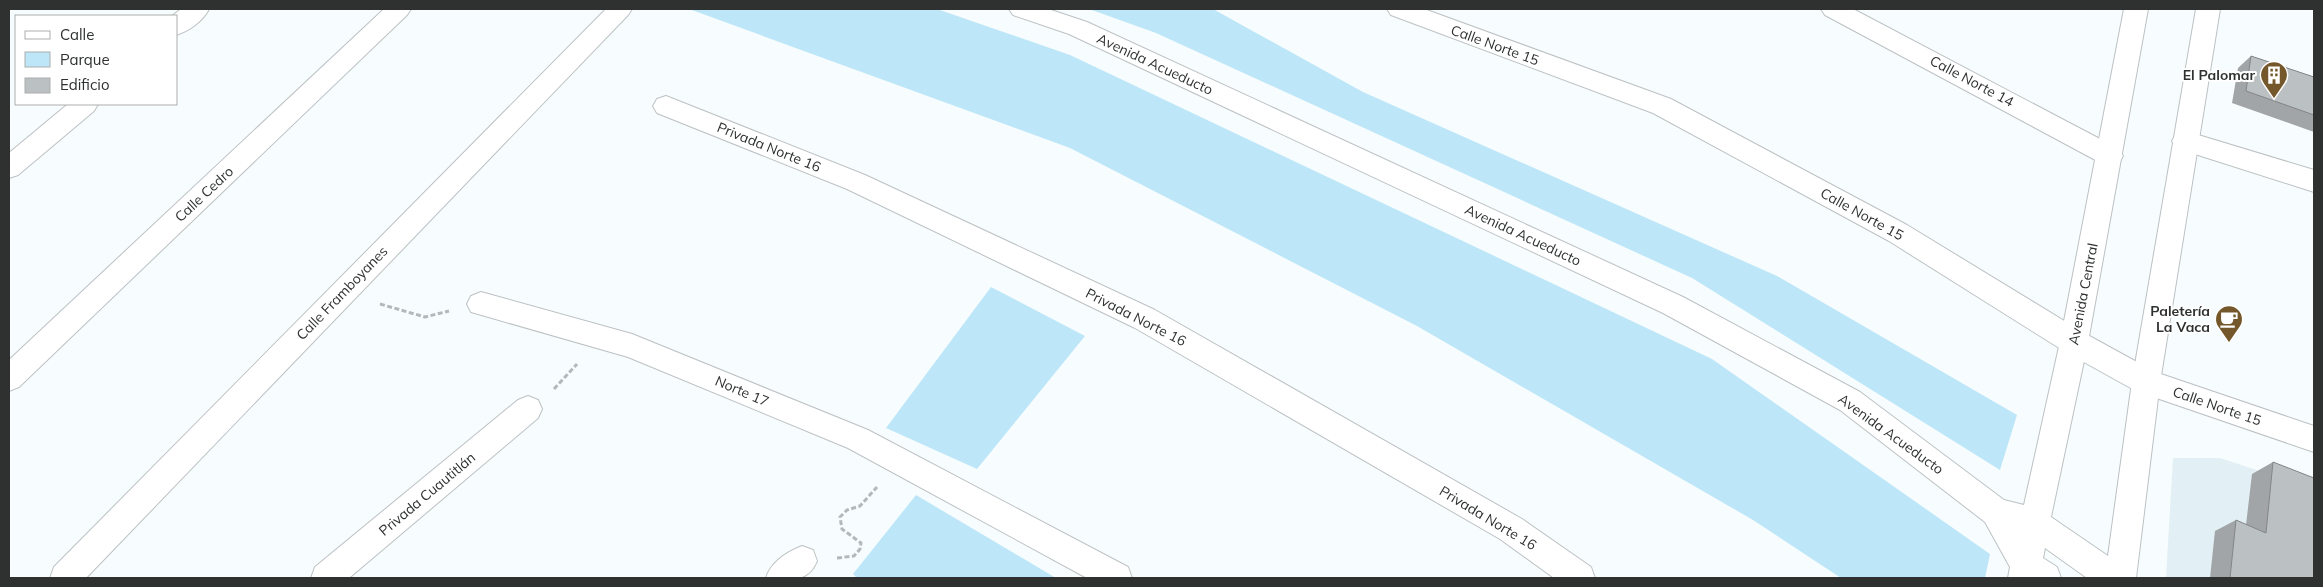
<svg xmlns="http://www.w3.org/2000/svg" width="2323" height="587" font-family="Mulish,sans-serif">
<rect width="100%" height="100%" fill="#f7fcfe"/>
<!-- built -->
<path fill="#e2eff4" d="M 2173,458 L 2220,458 L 2314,489 L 2314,578 L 2166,578 Z"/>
<!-- green -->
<path fill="#bde7f9" d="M 689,9 L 937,9 L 1070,55 L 1712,359 L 1990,554 L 1985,578 L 1841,578 L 1753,520 L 1417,326 L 1070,148 Z
M 1089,9 L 1213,9 L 1363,92 L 1777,276 L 2017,415 L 2000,470 L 1692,278 L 1156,33 Z
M 991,287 L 1085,336 L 977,469 L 886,428 Z
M 916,495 L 1056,578 L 857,578 L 853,574 Z"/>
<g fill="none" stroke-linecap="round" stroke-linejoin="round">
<!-- minor casing -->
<g stroke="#bcc1c3" stroke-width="2">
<path id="minor" d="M 181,9 L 209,9 C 203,21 189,31 176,35 L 176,16 L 172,16 Z
M 384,9 L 411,9 L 407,15 L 19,387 L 9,391 L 9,360 Z
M 606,9 L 632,9 L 628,15 L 86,578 L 50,578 L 54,567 Z
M 1387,9 L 1424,9 L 1671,99 L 1907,225 L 2084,333 L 2155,372 L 2314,426 L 2314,452 L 2136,391 L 2064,351 L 1889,241 L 1653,113 L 1391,15 Z
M 1821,9 L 1853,9 L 2119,149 L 2123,156 L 2119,163 L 2110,166 L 2101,163 L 1825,15 Z
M 666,96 L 865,175 L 1155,310 L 1522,519 L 1591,567 L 1595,578 L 1554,578 L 1500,539 L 1135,328 L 847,189 L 657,113 L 653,106 L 657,99 Z
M 68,104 L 98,104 L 94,111 L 18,175 L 9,178 L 9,153 Z
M 2185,131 L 2314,170 L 2314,192 L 2176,148 L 2172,141 L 2176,134 Z
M 481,292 L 632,334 L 868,430 L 1128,567 L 1132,578 L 1087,578 L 848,448 L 628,357 L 471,312 L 467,304 L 471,296 Z
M 528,396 L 538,400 L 542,409 L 538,418 L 349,578 L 311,578 L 315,567 L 518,400 Z
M 802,546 L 813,550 L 817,561 C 807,585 788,578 766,578 C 771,562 787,552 802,546 Z"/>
</g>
<!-- tertiary casing -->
<g stroke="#bcc1c3" stroke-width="2">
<path id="tertiary" d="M 1009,9 L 1048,9 L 1087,22 L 1683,297 L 1860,392 L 2004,500 L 2024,505 L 2060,342 L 2124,9 L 2148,9 L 2088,342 L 2051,517 L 2108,556 L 2132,382 L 2196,9 L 2220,9 L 2160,382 L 2136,578 L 2087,578 L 2045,548 L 2043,558 L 2057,567 L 2061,578 L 2008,578 L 2010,567 L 1985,522 L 1840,410 L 1663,313 L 1069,34 L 1013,15 Z"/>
</g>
<!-- path -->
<path stroke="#b4b8b9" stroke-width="3" stroke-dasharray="5 2.5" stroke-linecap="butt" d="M 380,304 L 425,317 L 449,311
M 554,389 L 577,364
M 837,558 L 854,556 L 860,549 L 861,543 L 842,529 L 840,517 L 847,510 L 860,506 L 877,487"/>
<!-- minor -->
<use href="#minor" fill="#fff" fill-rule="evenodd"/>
<!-- tertiary -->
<use href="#tertiary" fill="#fff" fill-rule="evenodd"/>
</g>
<!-- wall -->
<path fill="#a1a5a7" d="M 2251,56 L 2314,77 L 2314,132 L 2232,103 L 2238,68 Z
M 2273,462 L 2314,578 L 2210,578 L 2215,531 L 2236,520 L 2246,525 L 2252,474 Z"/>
<!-- building -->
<path fill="#bbc0c2" stroke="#838688" d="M 2251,56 L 2314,77 L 2314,115 L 2246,91 Z
M 2273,462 L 2314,478 L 2314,578 L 2230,578 L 2236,520 L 2266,533 Z"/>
<!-- icons -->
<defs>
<g id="building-pin" transform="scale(1.4375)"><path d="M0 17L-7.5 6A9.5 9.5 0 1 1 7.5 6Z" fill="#74572b" stroke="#fff"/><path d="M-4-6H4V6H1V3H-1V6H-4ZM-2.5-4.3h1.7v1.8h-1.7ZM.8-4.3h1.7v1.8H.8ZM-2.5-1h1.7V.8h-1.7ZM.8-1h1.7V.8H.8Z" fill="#fff"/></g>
<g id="cafe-pin" transform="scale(1.4375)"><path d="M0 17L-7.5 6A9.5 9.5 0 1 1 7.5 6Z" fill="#74572b" stroke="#fff"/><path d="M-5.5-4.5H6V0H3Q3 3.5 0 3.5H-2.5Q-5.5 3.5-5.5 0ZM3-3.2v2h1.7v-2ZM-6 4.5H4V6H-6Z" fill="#fff"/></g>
</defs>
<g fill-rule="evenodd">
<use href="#building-pin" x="2274" y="75"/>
<use href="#cafe-pin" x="2229" y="319"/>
</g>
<g text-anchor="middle" stroke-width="4" stroke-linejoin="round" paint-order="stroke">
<!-- street labels -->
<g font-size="14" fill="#2f3131" stroke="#fff">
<text transform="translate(1495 45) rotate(20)" y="5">Calle Norte 15</text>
<text transform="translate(1155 64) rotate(25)" y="5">Avenida Acueducto</text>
<text transform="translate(1972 81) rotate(28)" y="5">Calle Norte 14</text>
<text transform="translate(769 147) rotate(22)" y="5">Privada Norte 16</text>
<text transform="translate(204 194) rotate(-43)" y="5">Calle Cedro</text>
<text transform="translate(1862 214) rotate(29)" y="5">Calle Norte 15</text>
<text transform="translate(1523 235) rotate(25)" y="5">Avenida Acueducto</text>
<text transform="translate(342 293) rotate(-46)" y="5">Calle Framboyanes</text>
<text transform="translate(2083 294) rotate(-79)" y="5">Avenida Central</text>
<text transform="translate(1136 317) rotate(27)" y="5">Privada Norte 16</text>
<text transform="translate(742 391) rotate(23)" y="5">Norte 17</text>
<text transform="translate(2217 406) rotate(19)" y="5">Calle Norte 15</text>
<text transform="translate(1891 434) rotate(36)" y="5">Avenida Acueducto</text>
<text transform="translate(427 494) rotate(-40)" y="5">Privada Cuautitlán</text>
<text transform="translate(1488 518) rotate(31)" y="5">Privada Norte 16</text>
</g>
<!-- poi labels -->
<g font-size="14" font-weight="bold" fill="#2f3131" stroke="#fff" text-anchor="end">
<text x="2255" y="80">El Palomar</text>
<text x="2210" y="316">Paletería<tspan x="2210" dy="16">La Vaca</tspan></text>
</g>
</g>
<!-- border -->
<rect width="2323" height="587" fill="none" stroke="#2f3131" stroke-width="20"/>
<!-- legend -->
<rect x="15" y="15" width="162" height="90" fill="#ffffff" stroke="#acadad"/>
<rect x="25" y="31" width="25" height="8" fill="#ffffff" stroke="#acadad"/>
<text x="60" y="40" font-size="15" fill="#2f3131">Calle</text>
<rect x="25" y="52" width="25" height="15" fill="#bde7f9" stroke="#acadad"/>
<text x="60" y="65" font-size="15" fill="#2f3131">Parque</text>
<rect x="25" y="78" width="25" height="15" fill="#bbc0c2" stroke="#acadad"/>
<text x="60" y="90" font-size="15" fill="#2f3131">Edificio</text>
</svg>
